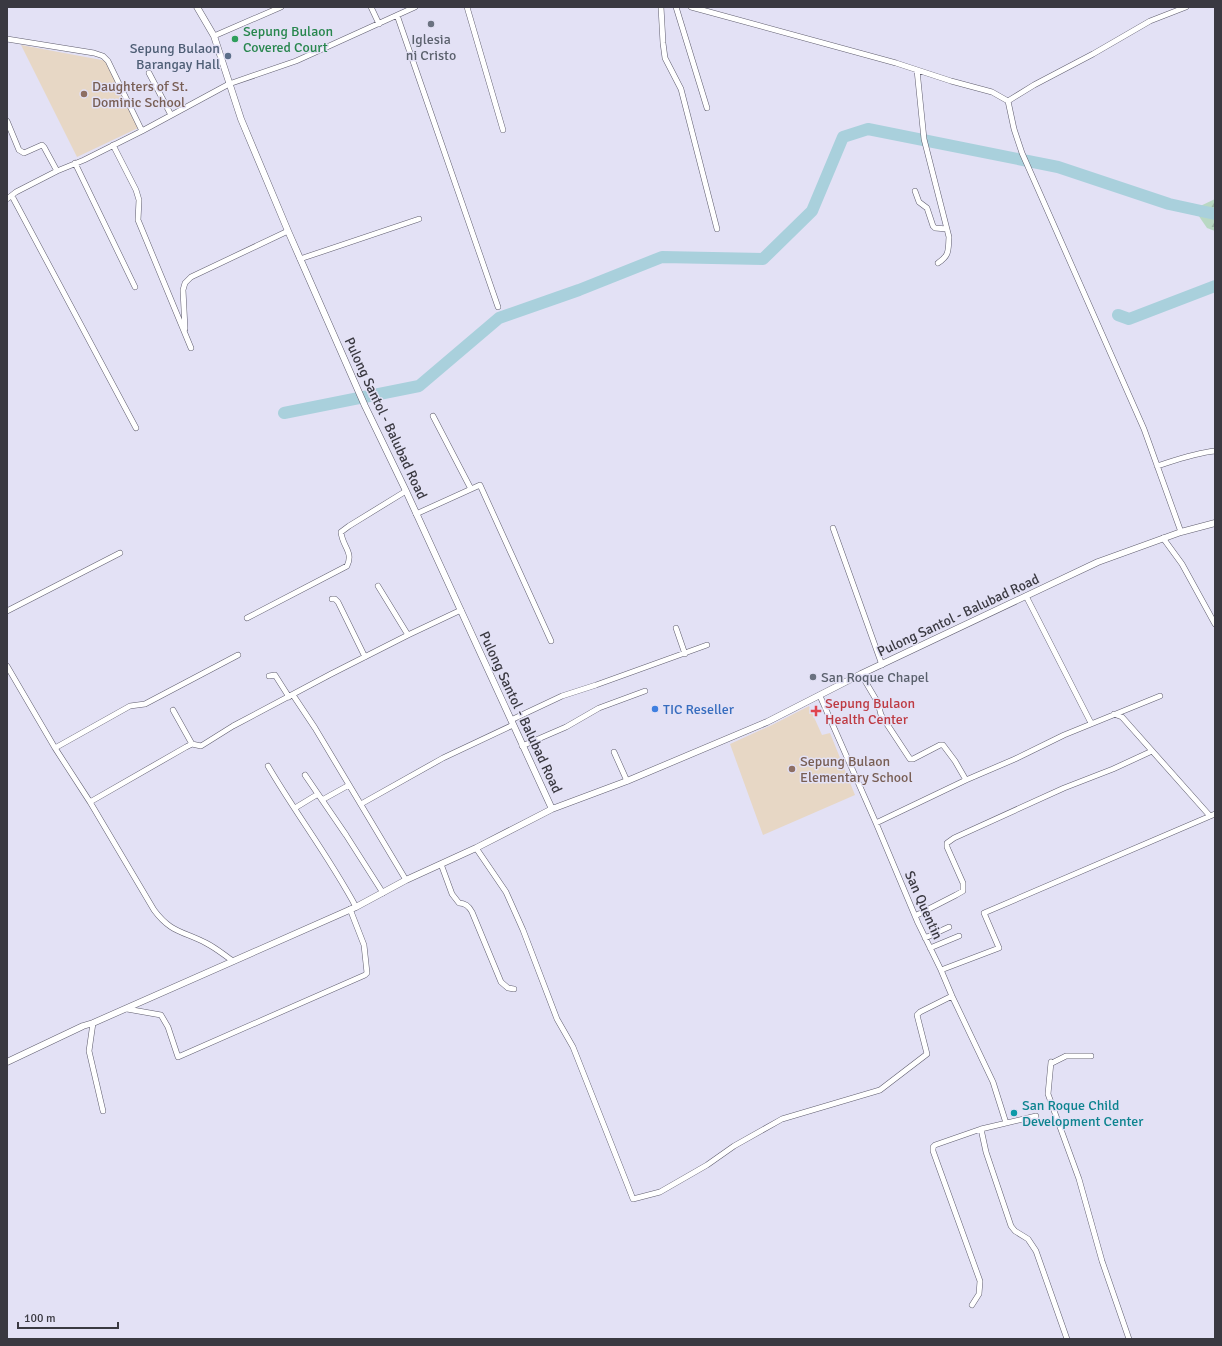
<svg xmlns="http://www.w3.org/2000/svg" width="1222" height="1346" font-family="Signika,sans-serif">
<defs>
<pattern id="forest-firs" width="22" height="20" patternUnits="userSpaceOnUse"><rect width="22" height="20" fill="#b9d8c3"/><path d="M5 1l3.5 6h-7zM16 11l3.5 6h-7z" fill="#a0baa9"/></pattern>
</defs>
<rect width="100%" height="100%" fill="#e3e1f5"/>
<!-- education -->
<path fill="#e7d7c5" d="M 21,45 L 107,61 L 138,128 L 77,157 Z
M 809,706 L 822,735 L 830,733 L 855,795 L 763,835 L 730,744 L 772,725 Z"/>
<!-- forest -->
<path fill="url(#forest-firs)" d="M 1215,199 L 1215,231 L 1207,228 L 1194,209 Z"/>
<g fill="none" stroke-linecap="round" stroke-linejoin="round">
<!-- river -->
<path stroke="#a9d0dc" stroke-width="12" d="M 1118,315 L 1129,319 L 1215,286
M 284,413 L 419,386 L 499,318 L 579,290 L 662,257 L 763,259 L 812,211 L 843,137 L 868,129 L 1058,167 L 1169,204 L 1215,214"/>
<!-- minor casing -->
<g stroke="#5f5d6e" stroke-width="6">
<path id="minor" d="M 371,7 L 379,24
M 467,7 L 503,130
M 661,7 L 663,43 L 665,58 L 681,89 L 717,229
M 676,7 L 707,108
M 691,7 L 896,63 L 951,81 L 992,92 L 1008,101 L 1014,129 L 1022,153 L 1144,429 L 1181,532
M 397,15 L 498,307
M 214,36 L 281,7
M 7,39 L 94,53 L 103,56 L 108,61 L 142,131
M 917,70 L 924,139 L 949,237 C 948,250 950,255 938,263
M 149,73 L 171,115
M 1008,101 L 1034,85 L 1093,54 L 1150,21 L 1186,7
M 7,121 L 19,150 L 24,153 L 42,145 L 44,147 L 57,171
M 113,145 L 136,190 L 139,200 L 138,220 L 191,348
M 75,163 L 135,287
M 915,191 L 919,202 L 927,208 L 933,226 L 935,228 L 947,229
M 12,196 L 136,428
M 7,199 L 16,192 L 57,171 L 84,160 L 142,131 L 229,84 L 296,61 L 415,7
M 300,259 L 419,219
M 185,329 L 183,290 L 185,283 L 191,277 L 288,231
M 433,416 L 471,489
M 1157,466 C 1176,460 1195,453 1215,451
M 416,514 L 480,485 L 551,641
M 833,528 L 882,665
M 1163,538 L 1182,564 L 1215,624
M 378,586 L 408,635
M 1026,596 L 1091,723
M 332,599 L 335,599 L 338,602 L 365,657
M 7,611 L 120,553
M 247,618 L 347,566 C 354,552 342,546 341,532 L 349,526 L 406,491
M 676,628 L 685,654
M 7,666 L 55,748 L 90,802 L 154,910 C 171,933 183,931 206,943 C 216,948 224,955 233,961
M 861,674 L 878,703 L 881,715 L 910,759 L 913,759 L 940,745 L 943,745 L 955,761 L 966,780
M 269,676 L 275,675 L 289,697
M 293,695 L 315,728 L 406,880
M 820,696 L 876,823 L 918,923 L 941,970 L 952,996 L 993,1082 L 1006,1123
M 173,710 L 192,744
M 1114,714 L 1122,717 L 1210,816
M 511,720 L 562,696 L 596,685 L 707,645
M 522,746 L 566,727 L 599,708 L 645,691
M 55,748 L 130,706 L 145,704 L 238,655
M 614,752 L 627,781
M 268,766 C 296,814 330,858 356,907
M 305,775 L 346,835 L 383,893
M 322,800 L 349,785
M 90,802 L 186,747 L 192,744 L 201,746 L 233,726 L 331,674 L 408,635 L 461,610
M 361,804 L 443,758 L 513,725
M 295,808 L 318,794
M 876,823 L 966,780 L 1015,759 L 1064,735 L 1160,696
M 476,848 L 506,892 L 523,930 L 557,1019 L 573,1047 L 633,1199 L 660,1192 L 707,1165 L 734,1146 L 782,1119 L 880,1090 L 927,1054 L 917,1015 L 920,1012 L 952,996
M 441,864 L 452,894 L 459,903 C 465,903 469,906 472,912 L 501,982 L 508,988 L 514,989
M 915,916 L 956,895 L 963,891 L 963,883 L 947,847 L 947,843 L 954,838 L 1064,788 L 1113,769 L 1152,751
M 925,938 L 949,927
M 930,948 L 959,936
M 941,970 L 999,948 L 984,913 L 1215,814
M 127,1009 L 161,1015 L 168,1027 L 178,1057 L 365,975 L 367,973 L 364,945 L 350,909
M 93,1023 L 89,1051 L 103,1111
M 1091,1056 L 1066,1056 L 1052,1063 L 1051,1062 L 1048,1094 L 1079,1179 L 1102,1261 L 1129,1339
M 981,1129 L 986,1152 L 1011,1226 L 1015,1231 L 1028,1239 L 1036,1251 L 1067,1339
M 972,1305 L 979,1294 L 980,1281 L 933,1151 L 933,1147 L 935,1145 L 981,1129 L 1036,1116"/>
</g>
<!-- tertiary casing -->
<g stroke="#5f5d6e" stroke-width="7">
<path id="tertiary" d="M 197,7 L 214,36 L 241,119 L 288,231 L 365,406 L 406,491 L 552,809
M 7,1062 L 83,1026 L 93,1023 L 356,907 L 406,880 L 476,848 L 552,809 L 627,781 L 767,722 L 861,674 L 1098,562 L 1181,532 L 1215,523"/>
</g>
<!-- minor -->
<use href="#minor" stroke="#fff" stroke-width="5"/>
<!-- tertiary -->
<use href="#tertiary" stroke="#fff" stroke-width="6"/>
</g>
<!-- markers -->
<g fill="#6b7280" stroke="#e3e1f5" stroke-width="1.5">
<circle cx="431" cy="24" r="4"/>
<circle cx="813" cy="677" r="4"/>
</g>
<circle fill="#2e9e5b" stroke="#e3e1f5" stroke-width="1.5" cx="235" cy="39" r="4"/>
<circle fill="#5c6f8a" stroke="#e3e1f5" stroke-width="1.5" cx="228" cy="56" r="4"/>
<g fill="#8d6e63" stroke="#e3e1f5" stroke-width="1.5">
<circle cx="84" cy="94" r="4"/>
<circle cx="792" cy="769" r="4"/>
</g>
<circle fill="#3f7fe0" stroke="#e3e1f5" stroke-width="1.5" cx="655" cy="709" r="4"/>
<path fill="#e0444e" stroke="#e3e1f5" stroke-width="1.5" d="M814 705h4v4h4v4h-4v4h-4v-4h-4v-4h4z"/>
<circle fill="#0f9aa8" stroke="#e3e1f5" stroke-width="1.5" cx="1014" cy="1113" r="4"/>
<g text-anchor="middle" stroke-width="3" stroke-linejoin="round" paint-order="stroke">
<!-- leisure labels -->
<g font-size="14" fill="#27864d" stroke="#e3e1f5" text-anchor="start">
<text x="243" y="36">Sepung Bulaon<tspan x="243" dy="16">Covered Court</tspan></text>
</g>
<!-- worship labels -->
<g font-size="14" fill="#5b616d" stroke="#e3e1f5">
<text x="431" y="44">Iglesia<tspan x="431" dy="16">ni Cristo</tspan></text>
<text x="821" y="682" text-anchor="start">San Roque Chapel</text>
</g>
<!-- service labels -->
<g font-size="14" fill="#4e5e75" stroke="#e3e1f5" text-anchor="end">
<text x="220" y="53">Sepung Bulaon<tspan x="220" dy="16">Barangay Hall</tspan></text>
</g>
<!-- education labels -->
<g font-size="14" fill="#785e54" stroke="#e3e1f5" text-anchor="start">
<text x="92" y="91">Daughters of St.<tspan x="92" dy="16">Dominic School</tspan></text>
<text x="800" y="766">Sepung Bulaon<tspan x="800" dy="16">Elementary School</tspan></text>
</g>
<!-- street labels -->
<g font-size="14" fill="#3a3941" stroke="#e3e1f5">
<text transform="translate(386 418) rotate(65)" y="5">Pulong Santol - Balubad Road</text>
<text transform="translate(958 615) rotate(-25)" y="5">Pulong Santol - Balubad Road</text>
<text transform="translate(521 712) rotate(65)" y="5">Pulong Santol - Balubad Road</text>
<text transform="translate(924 905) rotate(66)" y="5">San Quentin</text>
</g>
<!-- health labels -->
<g font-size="14" fill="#be3a42" stroke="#e3e1f5" text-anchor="start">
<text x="825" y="708">Sepung Bulaon<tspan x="825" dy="16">Health Center</tspan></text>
</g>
<!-- shop labels -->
<g font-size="14" fill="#366cbe" stroke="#e3e1f5" text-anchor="start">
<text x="663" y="714">TIC Reseller</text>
</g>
<!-- culture labels -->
<g font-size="14" fill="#0d838f" stroke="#e3e1f5" text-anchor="start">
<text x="1022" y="1110">San Roque Child<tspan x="1022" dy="16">Development Center</tspan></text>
</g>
</g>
<!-- border -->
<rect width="1222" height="1346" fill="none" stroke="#3a3941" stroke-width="16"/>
<!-- scale -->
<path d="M18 1322v6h100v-6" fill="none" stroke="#3a3941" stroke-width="2"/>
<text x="24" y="1322" font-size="12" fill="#3a3941" stroke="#e3e1f5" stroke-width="3" paint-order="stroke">100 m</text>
</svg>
